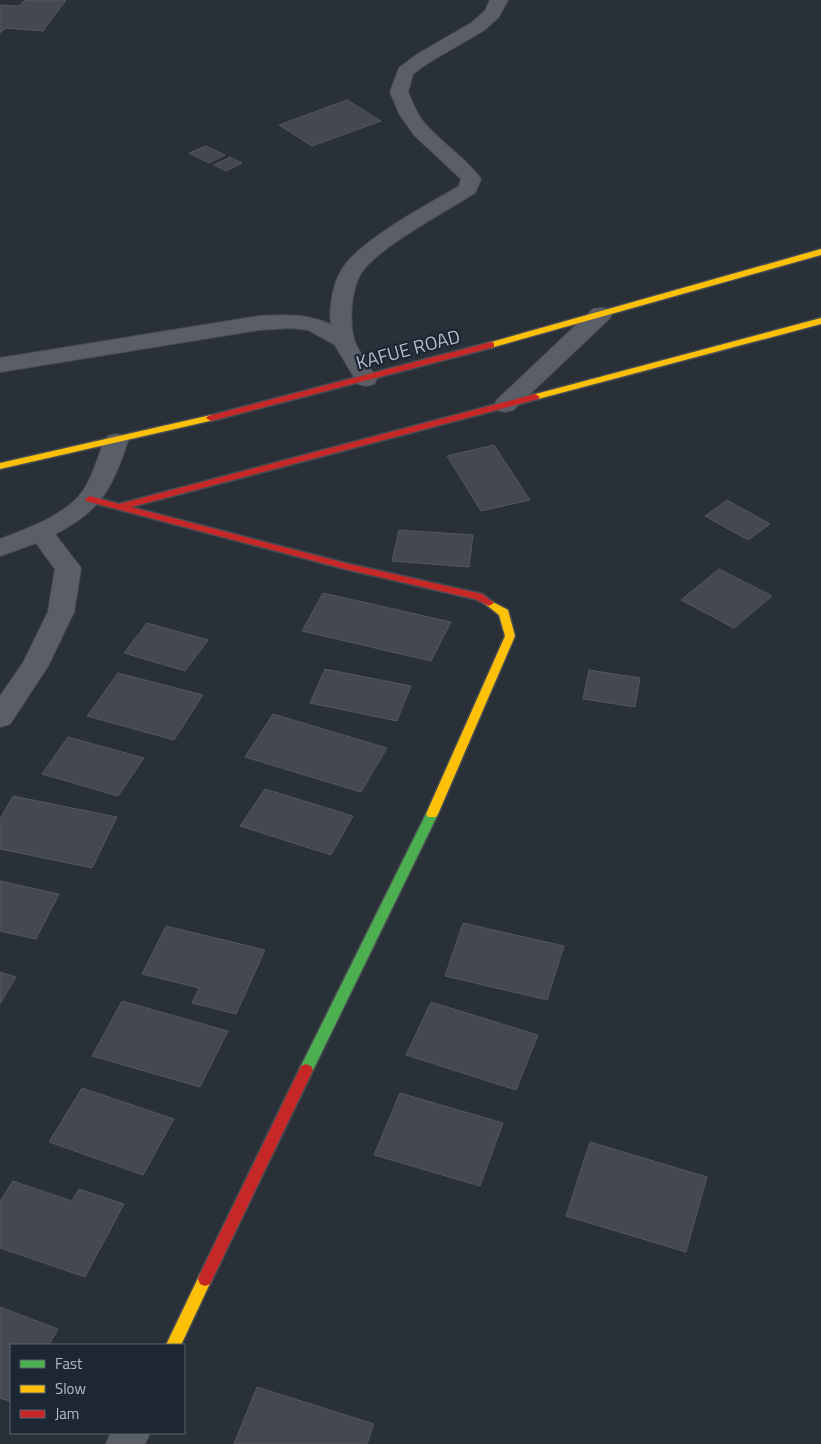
<svg xmlns="http://www.w3.org/2000/svg" width="821" height="1444" font-family="'Titillium Web',sans-serif">
<rect width="100%" height="100%" fill="#2a3038"/>
<!-- building -->
<path fill="#444950" stroke="#52575f" d="M 25,0 L 66,0 L 43,31 L 6,28 L 0,33 L 0,5 L 19,6 Z
M 347,100 L 381,121 L 312,146 L 279,125 Z
M 206,146 L 225,155 L 209,163 L 189,153 Z
M 230,157 L 242,163 L 226,171 L 214,165 Z
M 494,445 L 530,500 L 481,511 L 447,456 Z
M 727,500 L 770,524 L 748,540 L 705,516 Z
M 399,530 L 473,535 L 469,567 L 392,561 Z
M 719,569 L 772,596 L 734,628 L 681,600 Z
M 323,593 L 451,622 L 431,661 L 302,631 Z
M 147,623 L 208,640 L 185,671 L 124,653 Z
M 325,669 L 411,686 L 397,721 L 310,703 Z
M 589,670 L 640,678 L 635,707 L 583,699 Z
M 118,673 L 203,695 L 174,740 L 87,716 Z
M 273,714 L 387,748 L 361,792 L 245,757 Z
M 68,737 L 144,758 L 118,796 L 42,774 Z
M 265,789 L 353,816 L 331,855 L 240,826 Z
M 13,796 L 117,817 L 92,868 L 0,849 L 0,819 Z
M 0,881 L 59,894 L 36,939 L 0,931 Z
M 463,923 L 564,946 L 547,1000 L 445,976 Z
M 166,926 L 265,950 L 236,1014 L 192,1003 L 199,988 L 142,974 Z
M 0,972 L 16,977 L 0,1004 Z
M 122,1001 L 228,1031 L 200,1087 L 92,1056 Z
M 431,1002 L 538,1035 L 516,1090 L 406,1055 Z
M 82,1088 L 174,1119 L 143,1175 L 49,1142 Z
M 400,1093 L 503,1123 L 480,1186 L 374,1155 Z
M 590,1142 L 707,1177 L 686,1252 L 566,1216 Z
M 13,1181 L 72,1201 L 79,1189 L 124,1204 L 85,1277 L 0,1248 L 0,1202 Z
M 0,1307 L 58,1329 L 49,1345 L 11,1345 L 11,1402 L 0,1398 Z
M 257,1387 L 374,1424 L 367,1444 L 234,1444 Z"/>
<g fill="none" stroke-linecap="round" stroke-linejoin="round">
<!-- street casing -->
<g stroke="#484c53" stroke-width="2">
<path id="street" d="M 490,0 L 508,0 L 498,18 L 483,31 L 428,63 L 413,74 L 408,92 C 413,104 418,117 427,126 C 444,145 466,158 481,179 L 475,193 C 448,210 373,250 360,275 C 351,292 349,321 354,339 C 357,351 371,368 377,379 L 374,384 L 366,386 L 358,384 L 335,345 L 308,330 L 291,328 L 259,330 L 0,372 L 0,358 L 259,316 C 284,315 308,313 331,325 C 329,309 332,288 340,273 C 354,243 429,204 459,186 L 461,179 L 459,177 L 414,135 L 400,115 L 390,92 L 399,68 L 416,55 L 471,23 L 485,11 Z
M 601,308 L 609,309 L 612,314 L 609,319 L 513,410 L 505,412 L 497,410 L 494,405 L 497,400 L 593,309 Z
M 116,434 L 124,436 L 128,441 C 112,488 101,511 55,534 L 81,568 L 74,612 L 48,666 L 10,724 L 0,727 L 0,696 L 23,663 L 48,612 L 55,569 L 36,543 L 0,556 L 0,539 C 28,528 65,516 83,491 C 93,476 98,457 104,441 L 108,436 Z
M 111,1433 L 150,1433 L 145,1444 L 106,1444 Z"/>
</g>
<!-- fast casing -->
<g stroke="#484c53" stroke-width="3">
<path id="fast" d="M 432,810 L 436,811 L 438,814 L 313,1070 L 311,1074 L 306,1076 L 301,1074 L 299,1070 L 426,814 L 428,811 Z"/>
</g>
<!-- slow casing -->
<g stroke="#484c53" stroke-width="3">
<path id="slow" d="M 821,249 L 821,255 L 494,347 L 491,348 L 486,345 L 488,343 Z
M 821,318 L 821,324 L 538,399 L 532,399 L 530,397 L 532,395 Z
M 211,415 L 214,416 L 214,420 L 0,469 L 0,463 Z
M 489,600 L 508,610 L 515,636 L 438,814 L 436,817 L 428,817 L 426,814 L 505,636 L 499,615 L 484,603 Z
M 205,1272 L 210,1274 L 212,1279 L 181,1345 L 166,1345 L 200,1274 Z"/>
</g>
<!-- jam casing -->
<g stroke="#484c53" stroke-width="3">
<path id="jam" d="M 491,342 L 494,343 L 494,347 L 211,421 L 206,418 L 208,416 Z
M 535,394 L 540,397 L 538,399 L 131,507 L 345,563 L 482,594 L 494,603 L 489,606 L 475,599 L 345,569 L 86,501 L 85,499 L 90,496 L 119,504 Z
M 306,1064 L 311,1066 L 313,1070 L 210,1284 L 205,1286 L 200,1284 L 198,1279 L 200,1274 L 301,1066 Z"/>
</g>
<!-- street -->
<use href="#street" fill="#5a5e66" fill-rule="evenodd"/>
<!-- fast -->
<use href="#fast" fill="#4caf50" fill-rule="evenodd"/>
<!-- slow -->
<use href="#slow" fill="#ffc107" fill-rule="evenodd"/>
<!-- jam -->
<use href="#jam" fill="#c62828" fill-rule="evenodd"/>
</g>
<g text-anchor="middle" stroke-width="4.5" stroke-linejoin="round" paint-order="stroke">
<!-- street labels -->
<g font-size="19" fill="#b4bcc9" stroke="#1d2633">
<text transform="translate(408 349) rotate(-15)" y="7">KAFUE ROAD</text>
</g>
</g>
<!-- legend -->
<rect x="10" y="1344" width="175" height="90" fill="#1d2633" stroke="#59626f"/>
<rect x="20" y="1360" width="25" height="8" fill="#4caf50" stroke="#59626f"/>
<text x="55" y="1369" font-size="15" fill="#b4bcc9">Fast</text>
<rect x="20" y="1385" width="25" height="8" fill="#ffc107" stroke="#59626f"/>
<text x="55" y="1394" font-size="15" fill="#b4bcc9">Slow</text>
<rect x="20" y="1410" width="25" height="8" fill="#c62828" stroke="#59626f"/>
<text x="55" y="1419" font-size="15" fill="#b4bcc9">Jam</text>
</svg>
